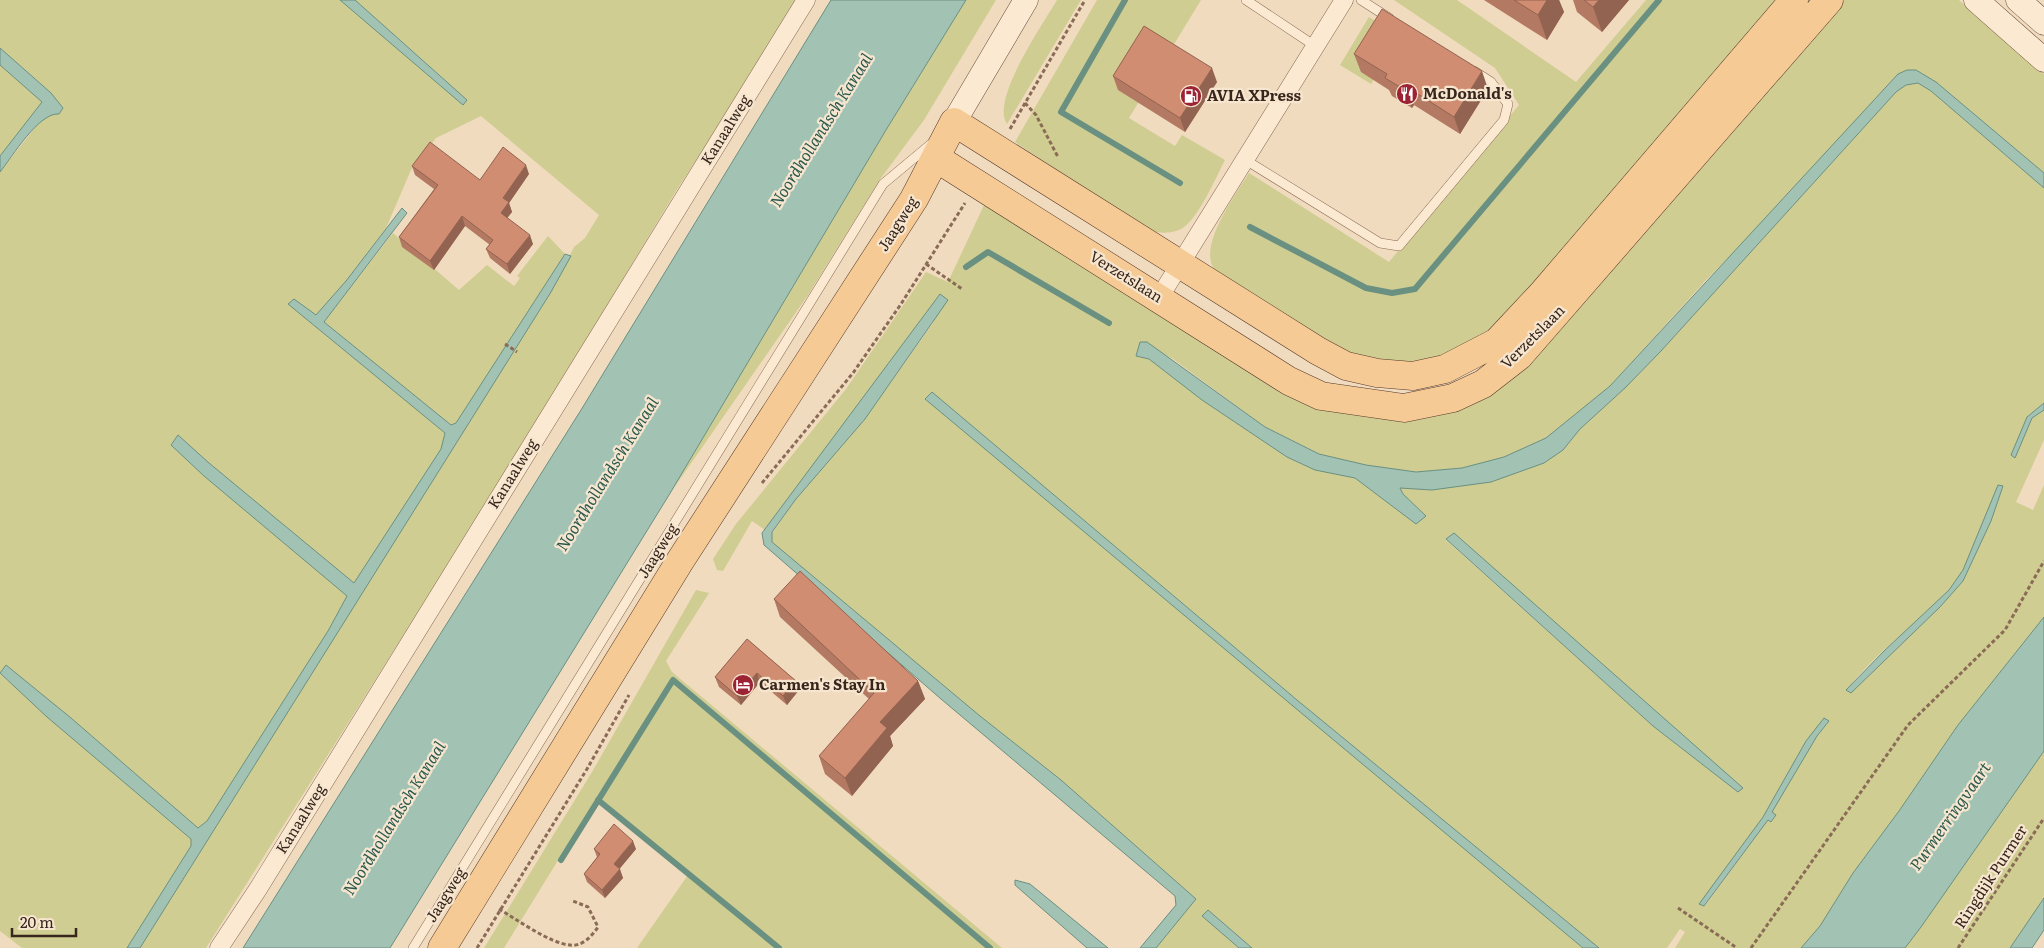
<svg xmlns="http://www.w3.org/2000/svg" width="2044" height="948" font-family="Literata,serif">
<rect width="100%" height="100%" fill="#f0dbbf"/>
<!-- green -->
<path fill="#cfcd92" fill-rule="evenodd" d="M 0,0 L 340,0 L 463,104 L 467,100 L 355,0 L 801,0 L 676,191 L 516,457 L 206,948 L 140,948 L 551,292 L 574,247 L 585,238 L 599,215 L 481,116 L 436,138 L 411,170 L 386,228 L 346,281 L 316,316 L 294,299 L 288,304 L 445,433 L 441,449 L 354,584 L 209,463 L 178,436 L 171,444 L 204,476 L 347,596 L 328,631 L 207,821 L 198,828 L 71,718 L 6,665 L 0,673 L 0,172 L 41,120 L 63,108 L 51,93 L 0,48 Z
M 966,0 L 996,0 L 924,120 L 881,178 L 808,295 L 669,495 L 886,130 Z
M 1057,0 L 1081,0 L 1007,124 C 990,100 1043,24 1057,0 Z
M 1097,0 L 1201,0 L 1129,118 L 1175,146 L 1182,135 L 1225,160 C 1216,177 1197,223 1179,230 C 1168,234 1160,233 1149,231 L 1015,142 Z
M 1394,0 L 1457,0 L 1576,82 L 1646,0 L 1784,0 L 1493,334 L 1467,350 L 1401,367 L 1345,354 L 1225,280 C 1222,277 1217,273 1214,269 C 1198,245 1236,194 1249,173 L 1389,262 L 1519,105 L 1495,68 Z
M 1844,0 L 1959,0 L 2044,74 L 2044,173 L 1936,82 L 1916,70 L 1706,280 L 1610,386 L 1546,438 L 1504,457 L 1462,468 L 1416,472 L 1366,465 L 1319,454 L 1265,427 L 1173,359 L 1140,342 L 1136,356 L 1149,359 L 1202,400 L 1287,457 L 1315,470 L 1355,478 L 1416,524 L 1426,516 L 1403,494 L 1400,488 L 1432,490 L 1563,450 L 1580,429 L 1625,388 L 1661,351 L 1896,92 L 1906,85 L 1918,83 L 1931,91 L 2044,188 L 2044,403 L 2027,417 L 2026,431 L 2032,418 L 2044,410 L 2044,440 L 2016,502 L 2033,510 L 2044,485 L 2044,617 L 1958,725 L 1899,811 L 1853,873 L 1820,926 L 1801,948 L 1675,948 L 1685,932 L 1680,929 L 1667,948 L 1599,948 L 1297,700 L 932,392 L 1279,693 L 1583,948 L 1252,948 L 1208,910 L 1203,916 L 1239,948 L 1156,948 L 1196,899 L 1061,780 L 980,716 L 772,542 L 772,533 L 796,499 L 865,419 L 933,323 L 940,294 L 765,530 L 752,521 L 723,571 L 717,570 L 713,559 L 736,524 L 846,389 L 926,272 L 948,282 L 985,203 L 1270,379 L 1402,417 L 1530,362 ZM 2003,486 L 1991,521 L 1963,581 L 1940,607 L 1851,693 L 1847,690 C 1875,652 1916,626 1948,591 C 1971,566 1988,517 2003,486 ZM 1454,533 L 1738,792 L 1653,726 L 1446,540 ZM 1829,721 L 1817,736 L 1771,812 L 1776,815 L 1772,822 L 1768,820 L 1705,906 L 1700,904 L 1763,817 L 1806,741 Z
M 1369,17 L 1400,36 L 1371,84 L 1340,65 Z
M 0,65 L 43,102 L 0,156 Z
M 393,233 L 459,290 L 487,265 L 514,286 L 520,278 L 517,276 L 548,236 L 565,254 L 456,423 L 451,425 L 324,322 Z
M 696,590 L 709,593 L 666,661 L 672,672 L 1002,948 L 637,948 L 688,875 L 597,797 L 504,948 L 484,948 L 592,772 Z
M 0,674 L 191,839 L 191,846 L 127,948 L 22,948 L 0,931 Z
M 2044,751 L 2044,898 L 2010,948 L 1905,948 Z"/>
<!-- water -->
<path fill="#a2c2b4" stroke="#699081" d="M 340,0 L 355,0 L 467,100 L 463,105 Z
M 831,0 L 966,0 L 886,130 L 669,495 L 390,948 L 243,948 L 581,410 Z
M 0,48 L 51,93 L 63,108 L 59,114 C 39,112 12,157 0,172 L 0,156 L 42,102 L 0,65 Z
M 1907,70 L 1916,70 L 1936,82 L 2044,173 L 2044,188 L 1931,91 L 1918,83 L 1906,85 L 1896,92 L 1661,351 L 1625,388 L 1580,429 L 1563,450 L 1544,463 L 1491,482 L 1432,490 L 1400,488 L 1403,494 L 1426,516 L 1416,524 L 1355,478 L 1315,470 L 1287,457 L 1202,400 L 1149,359 L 1136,356 L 1140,342 L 1147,342 L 1265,427 L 1319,454 L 1366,465 L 1416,472 L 1462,468 L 1504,457 L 1546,438 L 1610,386 L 1898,74 Z
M 402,208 L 407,213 L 324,322 L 451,425 L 456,423 L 565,254 L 571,256 L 551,292 L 140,948 L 127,948 L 191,846 L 191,839 L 47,717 L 0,673 L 6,665 L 71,718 L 198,828 L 207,821 L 328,631 L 347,596 L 204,476 L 171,445 L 178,435 L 209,463 L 354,583 L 441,449 L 445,433 L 288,304 L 294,299 L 316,315 L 346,281 Z
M 940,294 L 948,300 L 865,419 L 796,499 L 772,532 L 772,542 L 980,716 L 1061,780 L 1196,899 L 1156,948 L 1140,948 L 1176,905 L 1175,896 L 941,699 L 764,545 L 762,533 Z
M 932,392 L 1297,700 L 1599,948 L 1583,948 L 925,399 Z
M 2044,403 L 2044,410 L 2032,418 L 2015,458 L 2011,455 L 2027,417 Z
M 1998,485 L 2003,486 L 1991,521 L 1963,581 L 1940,607 L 1851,693 L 1846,690 L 1884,651 L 1949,590 L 1963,570 Z
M 1454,533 L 1743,788 L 1738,792 L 1653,726 L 1446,539 Z
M 2044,617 L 2044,751 L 1921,927 L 1905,948 L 1801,948 L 1820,926 L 1853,873 L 1899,811 L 1958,725 Z
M 1824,718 L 1829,721 L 1817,736 L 1772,812 L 1776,815 L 1771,822 L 1768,820 L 1704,906 L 1699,904 L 1763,817 L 1806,741 Z
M 1015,880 L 1030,884 L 1108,948 L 1087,948 L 1015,885 Z
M 2044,898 L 2044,930 L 2032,948 L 2010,948 Z
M 1208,910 L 1252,948 L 1239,948 L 1202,916 Z"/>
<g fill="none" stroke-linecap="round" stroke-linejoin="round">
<!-- stream -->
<path stroke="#699081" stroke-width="6" d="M 1125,0 L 1061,112 L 1180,183
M 1250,227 L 1366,288 L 1392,293 L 1415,289 L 1659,0
M 966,267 L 988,252 L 1109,323
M 598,800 L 779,948
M 561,860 L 673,680 L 990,948"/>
<!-- service casing -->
<g stroke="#8a6b56" stroke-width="10">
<path id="service" d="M 1246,0 L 1315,46
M 1361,0 L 1389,18
M 1244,159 L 1380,243 L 1399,246 L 1504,120 L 1508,104 L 1491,82 L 1474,71
M 413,948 L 883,184 L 931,144"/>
</g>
<!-- minor casing -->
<g stroke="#8a6b56" stroke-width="19">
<path id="minor" d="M 1159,298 L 1344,0
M 219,948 L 258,889 L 806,0"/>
</g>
<!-- secondary casing -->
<g stroke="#6b4c3a" stroke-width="25">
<path id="secondary" d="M 1976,0 L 2044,60
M 2018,0 L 2044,23
M 954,122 L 1026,0"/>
</g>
<!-- primary casing -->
<g stroke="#57392b" stroke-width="29">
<path id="primary" d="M 936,158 L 1289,381 L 1321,396 L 1404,408 L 1453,398 L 1483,384 L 1519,356 L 1829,0
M 442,948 L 680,561 L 914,199 L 954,122 L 1318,351 L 1346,366 L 1377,373 L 1413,376 L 1445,369 L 1497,342 L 1542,294 L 1794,0"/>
</g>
<!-- path -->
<path stroke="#8a6b56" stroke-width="3" stroke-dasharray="4 2.5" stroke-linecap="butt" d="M 1025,103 L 1036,115 L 1058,157
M 1010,129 L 1085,0
M 926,264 L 962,289
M 505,344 L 517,352
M 762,483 L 853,373 L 901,304 L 965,203
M 1678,908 L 1737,948
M 499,909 C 516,919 551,944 570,945 C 582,947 592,936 598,927 L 588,907 L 573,901
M 477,948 L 587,769 L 629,695
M 1751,948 L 1908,725 L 2005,630 L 2044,561
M 1958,948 L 2044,818"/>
<!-- service -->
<use href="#service" stroke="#fbe9d2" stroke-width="9"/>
<!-- minor -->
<use href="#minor" stroke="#fbe9d2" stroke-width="18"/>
<!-- secondary -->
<use href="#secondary" stroke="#fbe9d2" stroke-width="24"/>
<!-- primary -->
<use href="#primary" stroke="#f6ca94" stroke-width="28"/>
</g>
<!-- wall -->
<path fill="#b37962" d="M 1484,0 L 1559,0 L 1564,12 L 1547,40 Z
M 1573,0 L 1629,0 L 1602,32 L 1577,12 Z
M 1354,54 L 1488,89 L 1460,134 L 1414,105 L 1412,108 L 1392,96 L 1389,90 L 1361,72 Z
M 1113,76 L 1217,82 L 1185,132 L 1118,90 Z
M 412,166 L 480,180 L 529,174 L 509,203 L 512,212 L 507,218 L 533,244 L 510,274 L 490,258 L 486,249 L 490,245 L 465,226 L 434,270 L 402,247 L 399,237 L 434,189 L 415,175 Z
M 774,599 L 918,681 L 925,699 L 890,736 L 893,746 L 852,796 L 825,774 L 819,756 L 869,699 L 780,617 Z
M 747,639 L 796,681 L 799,690 L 787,705 L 760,682 L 741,705 L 719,687 L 715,677 Z
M 594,849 L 636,849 L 619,869 L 623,878 L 605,898 L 587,882 L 584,874 L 597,857 Z"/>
<!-- shaded-wall -->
<path fill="#926350" d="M 1547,0 L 1559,0 L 1564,12 L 1547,40 L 1538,15 Z
M 1599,0 L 1629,0 L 1602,32 L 1593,7 Z
M 1212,68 L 1217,82 L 1185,132 L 1180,118 Z
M 1482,71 L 1488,89 L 1460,134 L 1454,117 Z
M 1407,87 L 1414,105 L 1412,108 L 1405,90 Z
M 526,165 L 529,174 L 509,203 L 512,212 L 504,222 L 501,213 L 503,198 Z
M 462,216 L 465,226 L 434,270 L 430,261 Z
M 530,235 L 533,244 L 510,274 L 507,264 Z
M 757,673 L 760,682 L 741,705 L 737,696 Z
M 796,681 L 799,690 L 787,705 L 783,696 Z
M 918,681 L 925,699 L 890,736 L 893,746 L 852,796 L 845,778 L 880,722 Z
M 633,841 L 636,849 L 617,872 L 614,864 Z
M 620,869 L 623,878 L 605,898 L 602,890 Z"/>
<!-- building -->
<path fill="#d08d72" stroke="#926350" d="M 1514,0 L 1547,0 L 1538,15 Z
M 1584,0 L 1599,0 L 1593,7 Z
M 1382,9 L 1482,71 L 1454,117 L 1407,87 L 1405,90 L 1385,78 L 1387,74 L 1354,54 Z
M 1144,26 L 1212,68 L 1180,118 L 1113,76 Z
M 430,142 L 480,180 L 503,147 L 526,165 L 503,198 L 509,202 L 501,213 L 530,235 L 507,264 L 486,249 L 493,240 L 462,216 L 430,261 L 399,237 L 438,185 L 412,166 Z
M 800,571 L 918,681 L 880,722 L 887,728 L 845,778 L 819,756 L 874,693 L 774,599 Z
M 747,639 L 796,681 L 783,696 L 757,673 L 737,696 L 715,677 Z
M 614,824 L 633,841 L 614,864 L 620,869 L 602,890 L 584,874 L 600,854 L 594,849 Z"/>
<!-- icons -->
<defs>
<g id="restaurant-disc" transform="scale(1.125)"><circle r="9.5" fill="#9c2334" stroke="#f7e6cf"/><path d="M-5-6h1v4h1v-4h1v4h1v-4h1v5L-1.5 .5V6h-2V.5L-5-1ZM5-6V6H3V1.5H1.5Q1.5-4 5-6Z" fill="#fff"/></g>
<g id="fuel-disc" transform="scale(1.125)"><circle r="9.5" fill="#9c2334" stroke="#f7e6cf"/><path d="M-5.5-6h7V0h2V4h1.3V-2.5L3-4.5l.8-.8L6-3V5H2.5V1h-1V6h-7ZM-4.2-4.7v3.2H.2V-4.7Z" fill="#fff"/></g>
<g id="hotel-disc" transform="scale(1.125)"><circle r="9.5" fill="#9c2334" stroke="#f7e6cf"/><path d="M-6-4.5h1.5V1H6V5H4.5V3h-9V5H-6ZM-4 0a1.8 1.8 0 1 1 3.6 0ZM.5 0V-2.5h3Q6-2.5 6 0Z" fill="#fff"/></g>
</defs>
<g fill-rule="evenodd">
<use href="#restaurant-disc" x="1407" y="94"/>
<use href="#fuel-disc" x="1191" y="96"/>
<use href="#hotel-disc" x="743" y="685"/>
</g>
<g text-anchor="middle" stroke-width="4.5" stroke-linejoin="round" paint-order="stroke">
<!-- poi labels -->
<g font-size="15" font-weight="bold" fill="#38261c" stroke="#f7e6cf" text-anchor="start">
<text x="1423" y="99">McDonald's</text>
<text x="1207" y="101">AVIA XPress</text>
<text x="759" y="690">Carmen's Stay In</text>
</g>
<!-- street labels -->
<g font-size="15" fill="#38261c" stroke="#f7e6cf">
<text transform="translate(726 130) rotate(-58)" y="5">Kanaalweg</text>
<text transform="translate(898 224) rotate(-58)" y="5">Jaagweg</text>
<text transform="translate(1126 277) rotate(32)" y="5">Verzetslaan</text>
<text transform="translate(1533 337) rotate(-45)" y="5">Verzetslaan</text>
<text transform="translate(513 474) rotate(-58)" y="5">Kanaalweg</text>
<text transform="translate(658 551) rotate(-58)" y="5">Jaagweg</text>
<text transform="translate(301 819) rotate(-58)" y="5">Kanaalweg</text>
<text transform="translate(1991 877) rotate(-57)" y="5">Ringdijk Purmer</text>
<text transform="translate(446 895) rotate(-58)" y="5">Jaagweg</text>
</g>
<!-- water labels -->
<g font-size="16" font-style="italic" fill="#2a594f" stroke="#f7e6cf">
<text transform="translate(821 130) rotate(-58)" y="6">Noordhollandsch Kanaal</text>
<text transform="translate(607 474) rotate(-58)" y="6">Noordhollandsch Kanaal</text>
<text transform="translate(1950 816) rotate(-55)" y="6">Purmerringvaart</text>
<text transform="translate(394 818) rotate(-58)" y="6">Noordhollandsch Kanaal</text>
</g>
</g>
<!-- scale -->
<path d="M12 928v8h64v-8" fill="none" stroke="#38261c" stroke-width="2.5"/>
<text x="20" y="928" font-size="15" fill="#38261c" stroke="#f7e6cf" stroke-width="4" paint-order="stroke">20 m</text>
</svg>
